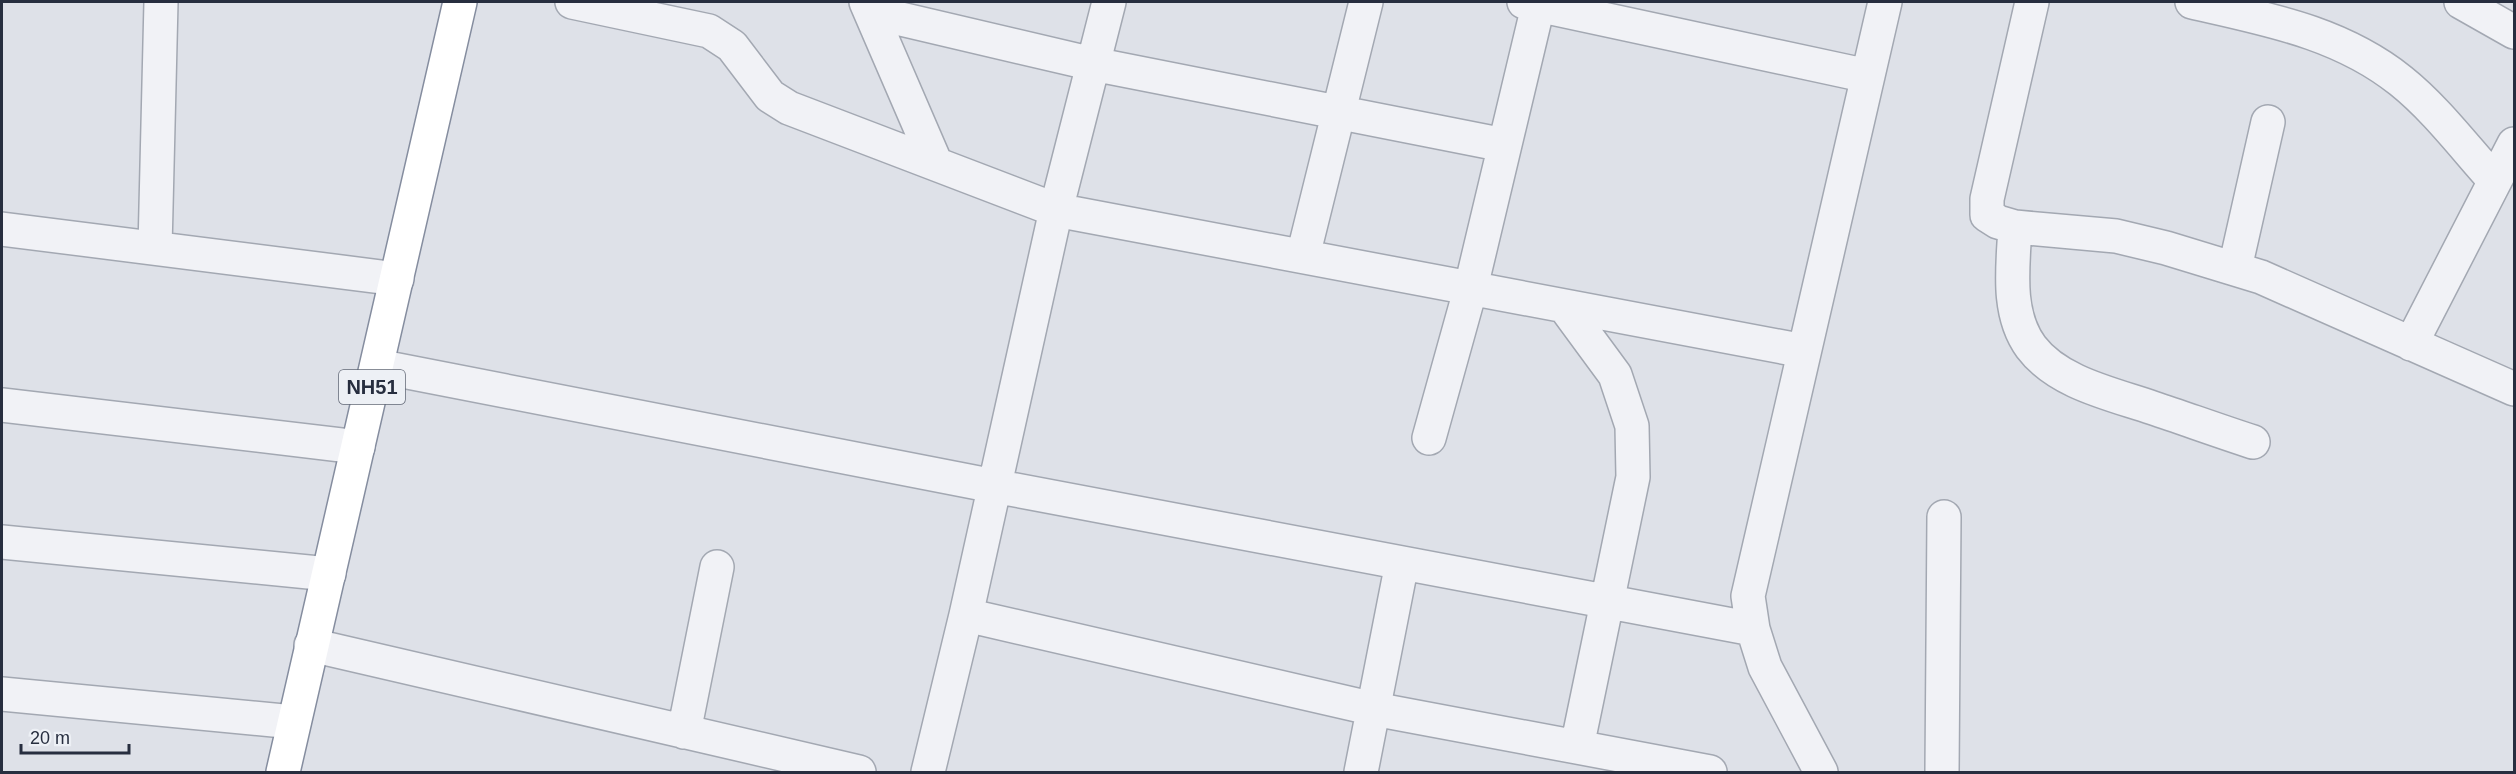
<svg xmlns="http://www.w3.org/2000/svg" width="2516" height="774" font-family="Arial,sans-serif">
<rect width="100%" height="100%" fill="#dee1e8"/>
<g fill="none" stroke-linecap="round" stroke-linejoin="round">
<!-- minor casing -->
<g stroke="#a3a8b2" stroke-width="36">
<path id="minor" d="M 572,2 L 709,31 L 732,46 L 770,96 L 789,108 L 1056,210 L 1804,351
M 866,2 L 936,164
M 1524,2 L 1868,76
M 2032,2 L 1987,199 L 1987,215 L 1998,222 L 2015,227 L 2116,236 L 2166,248 L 2261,277 L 2514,389
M 2192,2 C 2266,19 2340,32 2401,81 C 2436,109 2465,148 2495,181
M 2461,2 L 2514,32
M 871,12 L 1093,64 L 1504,145
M 2015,227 C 2013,266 2006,313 2031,347 C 2058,383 2112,394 2153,408 C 2186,419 2219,431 2253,442
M 2,229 L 397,279
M 155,248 L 161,2
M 1303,256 L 1366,2
M 2235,268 L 2268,122
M 1565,307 L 1615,375 L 1632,426 L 1633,477 L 1577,747
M 2411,344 L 2514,144
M 377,366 L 994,486 L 1753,629
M 2,405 L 358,447
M 1429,438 L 1471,287 L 1539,2
M 2,542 L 329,574
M 966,615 L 1374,709 L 1710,772
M 311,645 L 859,772
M 2,694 L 294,722
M 684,732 L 717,567
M 928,772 L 966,615 L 1056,210 L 1109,2
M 1361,772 L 1402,563
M 1821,772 L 1765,667 L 1753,629 L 1748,596 L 1885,2
M 1942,772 L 1944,517"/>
</g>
<!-- highway casing -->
<g stroke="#858d9f" stroke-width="36">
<path id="highway" d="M 283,772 L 460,2"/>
</g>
<!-- minor -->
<use href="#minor" stroke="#f1f2f6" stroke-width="33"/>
<!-- highway -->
<use href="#highway" stroke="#fff" stroke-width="33"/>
</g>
<g text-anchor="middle" stroke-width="4.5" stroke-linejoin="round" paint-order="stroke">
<!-- shield labels -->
<rect fill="#edf0f5" stroke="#626876" stroke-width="1.5" x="339" y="370" width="66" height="34" rx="4.5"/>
<g font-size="20" font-weight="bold" fill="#272e3f">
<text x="372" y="394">NH51</text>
</g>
</g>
<!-- border -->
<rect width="2516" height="774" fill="none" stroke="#272e3f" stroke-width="6"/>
<!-- scale -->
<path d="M21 744v9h108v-9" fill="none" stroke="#272e3f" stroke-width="3"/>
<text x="30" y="744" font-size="18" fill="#272e3f" stroke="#edf0f5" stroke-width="4.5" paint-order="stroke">20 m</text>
</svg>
